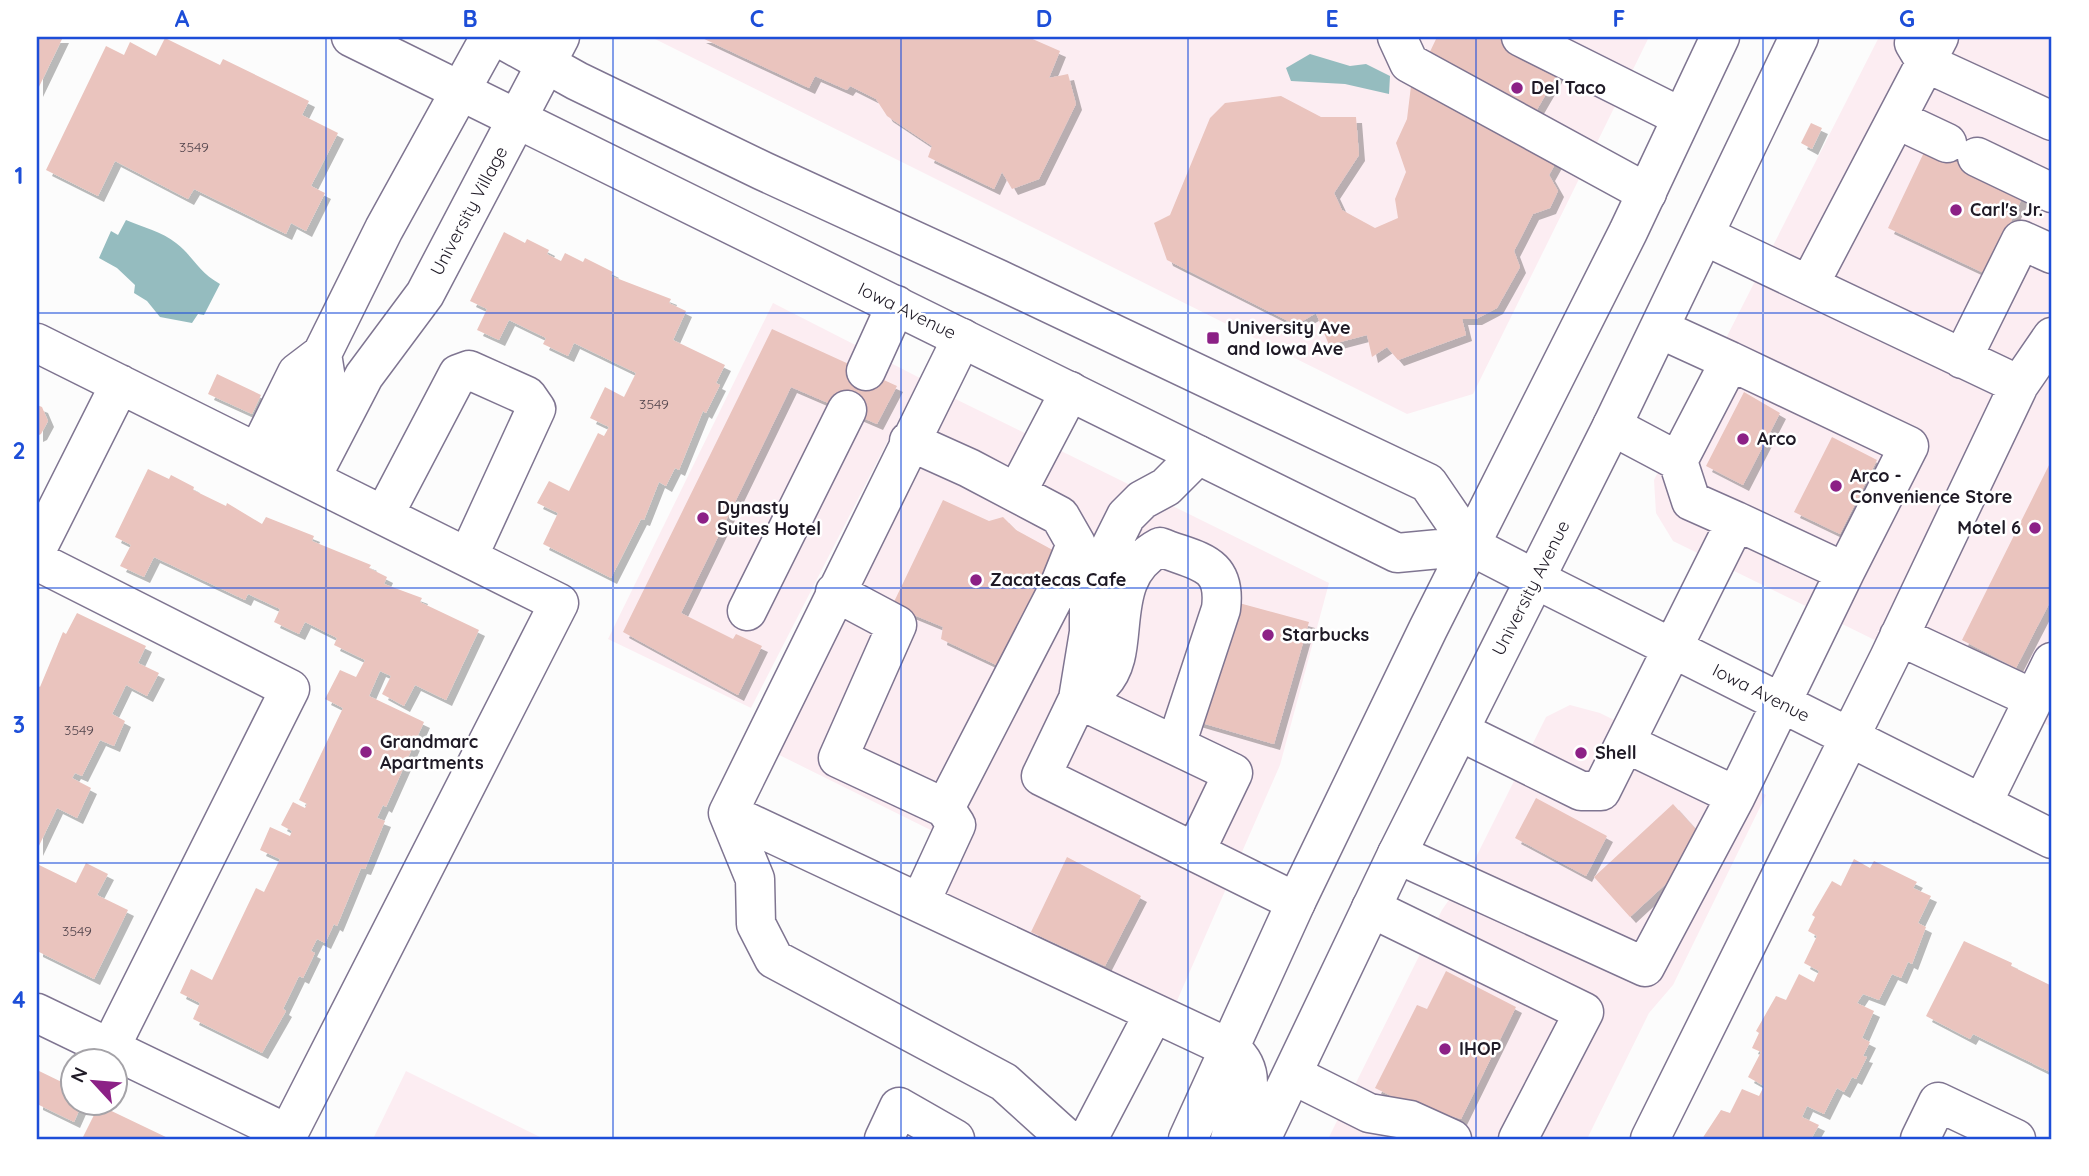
<svg xmlns="http://www.w3.org/2000/svg" width="2089" height="1176" font-family="Quicksand,sans-serif">
<defs>
<filter id="shadow"><feDropShadow dx="6" dy="6" stdDeviation="0" flood-color="#0004"/></filter>
</defs>
<rect width="100%" height="100%" fill="#fcfcfc"/>
<!-- commercial -->
<path fill="#fcedf2" d="M 651,37 L 1649,37 L 1473,394 L 1407,414 Z
M 1879,37 L 2052,37 L 2052,727 L 1673,541 L 1656,513 L 1654,480 Z
M 773,303 L 920,378 L 751,708 L 608,639 Z
M 921,382 L 1329,583 L 1280,765 L 1173,1010 L 941,897 L 965,847 L 747,739 Z
M 1570,705 L 1600,713 L 1766,795 L 1673,985 L 1649,1013 L 1587,1139 L 1328,1139 L 1442,910 L 1471,867 L 1546,717 Z
M 406,1071 L 544,1139 L 373,1139 Z"/>
<!-- water -->
<path fill="#95bcbf" d="M 1310,54 L 1350,66 L 1366,64 L 1390,76 L 1389,94 L 1345,84 L 1291,81 L 1286,68 Z
M 126,220 C 142,227 163,232 176,243 C 195,258 197,271 220,284 L 204,315 L 198,314 L 192,323 L 160,317 L 147,301 L 134,293 L 135,285 L 117,268 L 99,258 L 111,231 L 118,235 Z"/>
<!-- building -->
<path fill="#eac4be" filter="url(#shadow)" d="M 37,37 L 63,37 L 37,91 Z
M 700,37 L 1028,37 L 1060,51 L 1049,78 L 1068,74 L 1076,104 L 1039,179 L 1012,189 L 1002,172 L 994,189 L 928,157 L 932,146 L 887,116 L 876,99 L 850,86 L 847,90 L 815,76 L 809,88 Z
M 1437,37 L 1510,37 L 1564,63 L 1535,113 L 1426,60 Z
M 165,38 L 220,65 L 223,59 L 309,101 L 302,115 L 338,133 L 311,186 L 325,193 L 306,231 L 291,223 L 286,234 L 194,189 L 188,199 L 115,161 L 98,196 L 46,170 L 106,46 L 124,55 L 130,42 L 156,56 Z
M 1411,86 L 1559,157 L 1549,175 L 1558,191 L 1550,208 L 1533,214 L 1514,251 L 1520,267 L 1497,308 L 1476,319 L 1462,319 L 1466,335 L 1398,360 L 1387,347 L 1372,357 L 1367,335 L 1329,345 L 1316,313 L 1296,325 L 1167,260 L 1154,223 L 1170,215 L 1210,118 L 1225,103 L 1281,96 L 1321,117 L 1356,117 L 1359,155 L 1334,193 L 1342,210 L 1375,228 L 1398,218 L 1395,199 L 1406,172 L 1396,143 L 1407,119 Z
M 1811,123 L 1822,128 L 1812,149 L 1801,143 Z
M 1952,133 L 1981,148 L 2025,192 L 1986,274 L 1888,228 L 1928,144 Z
M 504,232 L 525,243 L 527,239 L 549,250 L 547,254 L 561,261 L 565,253 L 583,262 L 585,258 L 613,272 L 611,276 L 671,299 L 669,303 L 686,311 L 673,340 L 725,365 L 716,383 L 720,385 L 706,413 L 703,411 L 679,470 L 675,468 L 666,486 L 659,482 L 644,520 L 641,519 L 611,578 L 543,544 L 558,513 L 537,503 L 549,481 L 569,491 L 598,433 L 604,436 L 609,427 L 590,418 L 605,387 L 624,397 L 636,373 L 574,343 L 568,356 L 543,344 L 546,338 L 509,320 L 499,340 L 477,330 L 487,309 L 470,301 Z
M 772,329 L 897,386 L 877,424 L 791,387 L 681,613 L 733,639 L 736,634 L 762,646 L 738,695 L 623,632 Z
M 217,374 L 261,395 L 252,414 L 208,394 Z
M 1744,392 L 1780,413 L 1743,485 L 1706,466 Z
M 37,405 L 42,407 L 48,421 L 41,434 L 37,436 Z
M 1832,437 L 1877,460 L 1840,534 L 1794,512 Z
M 2052,459 L 2052,598 L 2016,668 L 1962,640 Z
M 148,469 L 169,479 L 171,475 L 194,487 L 193,490 L 226,506 L 227,503 L 262,524 L 266,517 L 314,536 L 312,541 L 371,565 L 369,568 L 387,577 L 384,584 L 422,598 L 420,602 L 479,630 L 446,700 L 415,685 L 404,706 L 382,694 L 391,676 L 380,671 L 369,696 L 424,722 L 386,807 L 383,805 L 377,818 L 385,821 L 365,869 L 361,868 L 337,926 L 334,924 L 325,943 L 317,939 L 311,951 L 315,953 L 303,978 L 299,976 L 283,1009 L 286,1011 L 262,1053 L 193,1019 L 200,1003 L 180,993 L 191,969 L 212,980 L 256,888 L 264,892 L 280,859 L 260,850 L 270,827 L 290,836 L 292,831 L 281,825 L 293,802 L 305,808 L 307,804 L 299,800 L 343,708 L 325,699 L 340,670 L 356,677 L 365,660 L 334,645 L 337,638 L 305,622 L 299,634 L 274,622 L 280,609 L 248,594 L 245,600 L 154,557 L 144,577 L 120,566 L 131,545 L 115,537 Z
M 943,500 L 989,521 L 1003,517 L 1016,530 L 1060,554 L 1007,670 L 941,639 L 943,627 L 892,606 Z
M 1239,603 L 1309,622 L 1274,744 L 1195,721 Z
M 77,613 L 146,646 L 138,663 L 159,673 L 147,696 L 126,685 L 112,714 L 125,721 L 114,746 L 100,740 L 82,776 L 75,773 L 72,778 L 91,788 L 77,818 L 57,808 L 37,850 L 37,685 L 40,687 L 63,632 L 66,634 Z
M 1536,798 L 1607,836 L 1586,876 L 1515,838 Z
M 1673,804 L 1709,844 L 1630,917 L 1594,877 Z
M 1067,857 L 1141,896 L 1105,966 L 1031,932 Z
M 1854,859 L 1870,868 L 1874,861 L 1917,882 L 1913,888 L 1931,896 L 1918,923 L 1926,927 L 1912,964 L 1908,962 L 1901,978 L 1892,974 L 1879,1000 L 1863,994 L 1857,1003 L 1874,1011 L 1862,1038 L 1870,1042 L 1863,1056 L 1867,1057 L 1856,1079 L 1852,1077 L 1844,1092 L 1837,1088 L 1824,1114 L 1807,1106 L 1802,1117 L 1819,1125 L 1811,1139 L 1702,1139 L 1721,1110 L 1730,1113 L 1742,1089 L 1759,1096 L 1764,1086 L 1748,1077 L 1761,1052 L 1752,1048 L 1759,1033 L 1756,1031 L 1776,996 L 1786,1000 L 1799,974 L 1814,982 L 1819,971 L 1804,963 L 1817,936 L 1808,931 L 1815,917 L 1812,915 L 1832,881 L 1841,886 Z
M 86,863 L 108,874 L 97,895 L 128,910 L 94,979 L 37,951 L 37,864 L 76,883 Z
M 1964,941 L 2012,963 L 2011,966 L 2052,986 L 2052,1073 L 1973,1034 L 1970,1039 L 1926,1016 Z
M 1446,971 L 1516,1007 L 1461,1119 L 1448,1115 L 1444,1122 L 1375,1088 L 1417,1005 L 1427,1009 Z
M 37,1070 L 74,1088 L 74,1102 L 97,1102 L 93,1110 L 82,1104 L 74,1122 L 37,1104 Z
M 99,1105 L 170,1139 L 82,1139 Z"/>
<g fill="none" stroke-linecap="round" stroke-linejoin="round">
<!-- minor casing -->
<g stroke="#7f7591" stroke-width="41">
<path id="minor" d="M 1397,37 L 1409,63 L 1647,193
M 1521,37 L 1681,117
M 1914,43 L 1926,63 L 2052,121
M 1896,119 L 1947,143
M 1977,157 L 2052,193
M 1809,285 L 1939,37
M 1660,329 L 1730,361 L 1678,461
M 962,338 L 728,813 L 1231,1049
M 37,343 L 559,603 L 288,1134 L 37,1013
M 1962,359 L 2021,240 L 2052,254
M 1730,361 L 1909,446 L 1845,572
M 866,371 L 896,305
M 2019,385 L 2052,337
M 1612,426 L 1678,461 L 1691,501 L 1736,521
M 909,441 L 969,468 L 1060,516 L 1076,544 L 1057,591 L 945,808
M 258,452 L 297,373 L 322,354 L 384,229 L 490,37
M 1198,455 L 1166,487 L 1142,500 L 1126,516 L 1097,574 L 1089,598 L 1089,632 L 1078,699 L 1041,776 L 1296,902
M 286,466 L 326,379 L 322,354
M 311,478 L 364,376 L 425,294 L 560,37
M 1017,492 L 1070,391
M 384,515 L 458,374 L 469,370 L 527,396 L 536,409 L 468,557
M 37,549 L 120,384
M 37,561 L 290,689 L 110,1048
M 1535,579 L 2052,839
M 835,592 L 897,625 L 838,758 L 945,808 L 956,825 L 920,903
M 747,611 L 847,410
M 1899,636 L 2034,699
M 1079,698 C 1086,693 1096,689 1102,683 C 1135,650 1100,579 1160,547 C 1197,562 1227,561 1221,609 L 1176,745
M 1078,699 L 1233,773 L 1195,852
M 1625,743 L 1736,796
M 1982,804 L 2052,662
M 728,813 L 755,879 L 756,924 L 774,959 L 1004,1082 L 1067,1139
M 1397,854 L 1645,967 L 1736,796 L 1845,572 L 1736,521 L 1601,791 L 1581,791 L 1459,731
M 1371,908 L 1584,1012 L 1518,1139
M 1293,1075 L 1369,1113 L 1410,1120 L 1452,1139
M 884,1139 L 899,1107 L 955,1139
M 1088,1139 L 1153,1015
M 1650,1139 L 1889,658 L 2019,385 L 1705,236
M 1920,1139 L 1938,1102 L 2016,1139"/>
</g>
<!-- major casing -->
<g stroke="#7f7591" stroke-width="41">
<path id="major" d="M 351,37 L 1397,553 L 1471,546
M 498,37 L 577,81 L 763,171 L 998,279 L 1428,483 L 1471,546 L 1535,579
M 1188,1139 L 1296,902 L 1428,629 L 1628,232 L 1720,37
M 1230,1139 C 1242,1106 1263,1076 1231,1049
M 1261,1139 L 1397,854 L 1612,426 L 1799,37"/>
</g>
<!-- minor -->
<use href="#minor" stroke="#fff" stroke-width="38"/>
<!-- major -->
<use href="#major" stroke="#fff" stroke-width="38"/>
</g>
<!-- grid -->
<path fill="none" stroke="#1d4ed8" stroke-width="2" stroke-opacity="0.55" d="M 326,37 L 326,1139M 613,37 L 613,1139M 901,37 L 901,1139M 1188,37 L 1188,1139M 1476,37 L 1476,1139M 1763,37 L 1763,1139M 37,313 L 2052,313M 37,588 L 2052,588M 37,863 L 2052,863"/>
<!-- markers -->
<g fill="#8c2186" stroke="#fff" stroke-width="2.5">
<circle cx="1517" cy="88" r="7"/>
<circle cx="1956" cy="210" r="7"/>
<rect x="1206" y="331" width="14" height="14" rx="3.5"/>
<circle cx="1743" cy="439" r="7"/>
<circle cx="1836" cy="486" r="7"/>
<circle cx="703" cy="518" r="7"/>
<circle cx="2035" cy="528" r="7"/>
<circle cx="976" cy="580" r="7"/>
<circle cx="1268" cy="635" r="7"/>
<circle cx="366" cy="752" r="7"/>
<circle cx="1581" cy="753" r="7"/>
<circle cx="1445" cy="1049" r="7"/>
</g>
<g text-anchor="middle" stroke-width="5" stroke-linejoin="round" paint-order="stroke">
<!-- number labels -->
<g font-size="14" fill="#52444c">
<text x="194" y="152">3549</text>
<text x="654" y="409">3549</text>
<text x="79" y="735">3549</text>
<text x="77" y="936">3549</text>
</g>
<!-- poi labels -->
<g font-size="18" font-weight="bold" fill="#1f1a26" stroke="#fff" text-anchor="start">
<text x="1531" y="94">Del Taco</text>
<text x="1970" y="216">Carl's Jr.</text>
<text x="1227" y="334">University Ave<tspan x="1227" dy="21">and Iowa Ave</tspan></text>
<text x="1757" y="445">Arco</text>
<text x="1850" y="482">Arco -<tspan x="1850" dy="21">Convenience Store</tspan></text>
<text x="717" y="514">Dynasty<tspan x="717" dy="21">Suites Hotel</tspan></text>
<text x="2021" y="534" text-anchor="end">Motel 6</text>
<text x="990" y="586">Zacatecas Cafe</text>
<text x="1282" y="641">Starbucks</text>
<text x="380" y="748">Grandmarc<tspan x="380" dy="21">Apartments</tspan></text>
<text x="1595" y="759">Shell</text>
<text x="1459" y="1055">IHOP</text>
</g>
<!-- street labels -->
<g font-size="18" fill="#1f1a26" stroke="#fff">
<text transform="translate(469 211) rotate(-62)" y="6">University Village</text>
<text transform="translate(907 311) rotate(26)" y="6">Iowa Avenue</text>
<text transform="translate(1531 588) rotate(-63)" y="6">University Avenue</text>
<text transform="translate(1761 693) rotate(27)" y="6">Iowa Avenue</text>
</g>
</g>
<!-- border -->
<rect width="2089" height="1176" fill="none" stroke="#ffffff" stroke-width="77"/>
<!-- north arrow -->
<g transform="translate(94 1082) rotate(296)"><circle r="33" fill="#ffffff" stroke="#a5a3a8" stroke-width="2"/>
<path d="M0-5L12 26L0 18L-12 26Z" fill="#8c2186"/>
<text y="-10" font-size="19" font-weight="bold" text-anchor="middle" fill="#1f1a26">N</text>
</g>
<rect x="38" y="38" width="2012" height="1100" fill="none" stroke="#1d4ed8" stroke-width="2.5"/>
<g font-size="23" text-anchor="middle" font-weight="bold" fill="#1d4ed8">
<text x="182" y="27">A</text>
<text x="470" y="27">B</text>
<text x="757" y="27">C</text>
<text x="1044" y="27">D</text>
<text x="1332" y="27">E</text>
<text x="1619" y="27">F</text>
<text x="1907" y="27">G</text>
<text x="19" y="184">1</text>
<text x="19" y="459">2</text>
<text x="19" y="733">3</text>
<text x="19" y="1008">4</text>
</g>
</svg>
